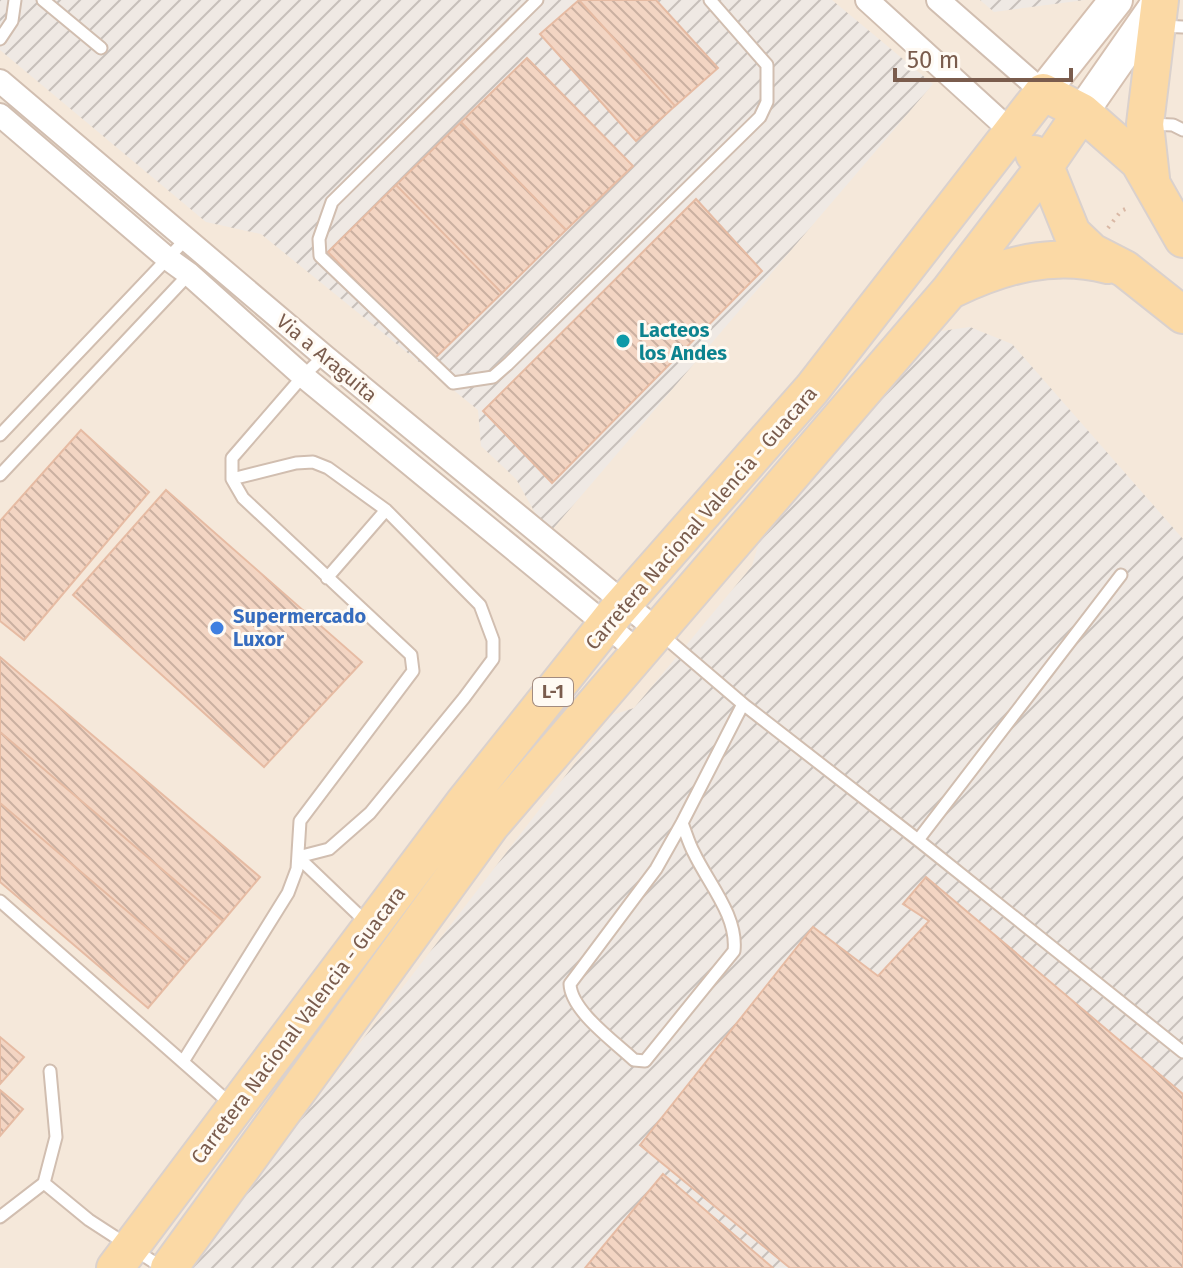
<svg xmlns="http://www.w3.org/2000/svg" width="1183" height="1268" font-family="'Fira Sans',sans-serif">
<defs>
<pattern id="industrial-furrows" width="10" height="10" patternUnits="userSpaceOnUse" patternTransform="scale(2)"><rect width="10" height="10" fill="#efe9e4"/><path d="M-1 1l2-2M0 10L10 0M9 11l2-2" fill="none" stroke="#c7c0bb"/></pattern>
<pattern id="building-back-hatch" width="6" height="6" patternUnits="userSpaceOnUse" patternTransform="scale(2)"><rect width="6" height="6" fill="#f3d5c3"/><path d="M-1 5l2 2M0 0l6 6M5-1l2 2" fill="none" stroke="#cab0a1"/></pattern>
</defs>
<rect width="100%" height="100%" fill="#fdf6ec"/>
<!-- residential -->
<path fill="#f5e8da" d="M 0,0 L 1183,0 L 1183,1268 L 0,1268 Z"/>
<!-- industrial -->
<path fill="url(#industrial-furrows)" d="M 0,0 L 832,0 L 933,84 L 552,530 L 538,518 L 516,479 L 481,446 L 478,410 L 261,234 L 206,222 L 0,50 Z
M 980,0 L 1085,0 L 994,12 Z
M 970,327 L 1012,344 L 1183,539 L 1183,1268 L 187,1268 L 612,715 L 634,708 L 752,566 L 760,539 L 934,332 Z"/>
<!-- building -->
<path fill="url(#building-back-hatch)" stroke="#e6bba3" stroke-width="2" d="M 579,0 L 675,106 L 636,141 L 540,34 Z
M 579,0 L 656,0 L 718,68 L 675,106 Z
M 527,58 L 633,166 L 566,230 L 461,122 Z
M 461,122 L 566,230 L 502,293 L 396,185 Z
M 396,185 L 502,293 L 433,360 L 328,252 Z
M 696,199 L 762,271 L 552,483 L 483,411 Z
M 81,430 L 149,492 L 24,640 L 0,621 L 0,521 Z
M 166,490 L 362,662 L 264,767 L 73,595 Z
M 0,657 L 260,877 L 223,921 L 0,732 Z
M 0,732 L 223,921 L 187,962 L 0,803 Z
M 0,803 L 187,962 L 148,1008 L 0,882 Z
M 926,877 L 1183,1094 L 1183,1268 L 790,1268 L 640,1145 L 813,927 L 878,976 L 929,921 L 903,904 Z
M 0,1037 L 24,1057 L 0,1084 Z
M 0,1090 L 23,1109 L 0,1136 Z
M 663,1174 L 773,1268 L 585,1268 Z"/>
<g fill="none" stroke-linecap="round" stroke-linejoin="round">
<!-- service casing -->
<g stroke="#d1beb0" stroke-width="15">
<path id="service" d="M 43,0 L 101,48
M 537,0 L 332,202 L 319,239 L 320,256 L 453,383 L 493,377 L 508,364 L 760,117 L 767,102 L 767,65 L 710,0
M 1160,26 L 1183,27
M 0,39 L 12,21 L 15,0
M 1149,124 L 1173,125 L 1183,130
M 0,435 L 187,238
M 0,475 L 190,273
M 232,479 L 296,463 L 313,462 L 328,468 L 386,510 L 480,605 L 493,640 L 493,659 L 464,698 L 370,813 L 329,849 L 298,857
M 327,578 L 386,510
M 661,634 L 743,704 L 918,840 L 1183,1052
M 682,823 C 686,833 689,844 694,853 C 708,883 738,916 734,951 L 645,1061 L 634,1060 C 615,1042 571,1011 570,984 L 656,869 L 682,823 L 743,704
M 918,840 L 1121,575
M 298,857 L 367,923
M 0,901 L 233,1106
M 184,1060 L 288,893 L 297,869 L 300,821 L 413,671 L 411,655 L 243,498 L 232,479 L 232,458 L 303,376 L 324,356
M 44,1183 L 56,1137 L 50,1071
M 0,1217 L 44,1183 L 89,1220 L 163,1268"/>
</g>
<!-- minor casing -->
<g stroke="#d1beb0" stroke-width="26">
<path id="minor" d="M 867,0 L 1013,133
M 938,0 L 1043,92
M 0,81 L 324,356 L 658,631
M 0,115 L 167,258 L 189,274 L 303,376 L 639,652"/>
</g>
<!-- secondary casing -->
<g stroke="#d6c0b0" stroke-width="36">
<path id="secondary" d="M 1043,92 L 1116,0
M 1082,112 L 1160,0"/>
</g>
<!-- primary casing -->
<g stroke="#dad1cd" stroke-width="40">
<path id="primary" d="M 1034,154 L 1045,166 L 1072,233 L 1092,252 L 1125,269 L 1183,315
M 1151,178 L 1145,124 L 1160,0
M 953,289 C 1003,265 1053,251 1108,265
M 115,1268 L 463,804 L 616,612 L 812,389 L 1043,92 L 1082,112 L 1139,162 L 1183,239
M 169,1268 L 491,825 L 950,290 L 1045,166 L 1082,112"/>
</g>
<!-- path -->
<path stroke="#d9b8a5" stroke-width="4" stroke-dasharray="2 6" stroke-linecap="butt" d="M 1108,228 L 1121,211 L 1130,207"/>
<!-- service -->
<use href="#service" stroke="#fff" stroke-width="11"/>
<!-- minor -->
<use href="#minor" stroke="#fff" stroke-width="22"/>
<!-- secondary -->
<use href="#secondary" stroke="#fff" stroke-width="32"/>
<!-- primary -->
<use href="#primary" stroke="#fbd9a5" stroke-width="36"/>
</g>
<!-- markers -->
<circle fill="#0f9aa8" stroke="#fffaf3" stroke-width="3" cx="623" cy="341" r="8"/>
<circle fill="#3f7fe0" stroke="#fffaf3" stroke-width="3" cx="217" cy="628" r="8"/>
<g text-anchor="middle" stroke-width="6" stroke-linejoin="round" paint-order="stroke">
<!-- shield labels -->
<rect fill="#fffaf3" stroke="#a28b7f" stroke-width="2" x="533" y="678" width="40" height="28" rx="6"/>
<g font-size="18" font-weight="bold" fill="#7a5c4d">
<text x="553" y="698">L-1</text>
</g>
<!-- culture labels -->
<g font-size="20" font-weight="bold" fill="#0d838f" stroke="#fffaf3" text-anchor="start">
<text x="639" y="337">Lacteos<tspan x="639" dy="23">los Andes</tspan></text>
</g>
<!-- street labels -->
<g font-size="20" fill="#7a5c4d" stroke="#fffaf3">
<text transform="translate(327 358) rotate(40)" y="7">Via a Araguita</text>
<text transform="translate(701 518) rotate(-49)" y="7">Carretera Nacional Valencia - Guacara</text>
<text transform="translate(298 1025) rotate(-53)" y="7">Carretera Nacional Valencia - Guacara</text>
</g>
<!-- shop labels -->
<g font-size="20" font-weight="bold" fill="#366cbe" stroke="#fffaf3" text-anchor="start">
<text x="233" y="623">Supermercado<tspan x="233" dy="23">Luxor</tspan></text>
</g>
</g>
<!-- scale -->
<path d="M895 68v12h176v-12" fill="none" stroke="#7a5c4d" stroke-width="4"/>
<text x="907" y="68" font-size="24" fill="#7a5c4d" stroke="#fffaf3" stroke-width="6" paint-order="stroke">50 m</text>
</svg>
